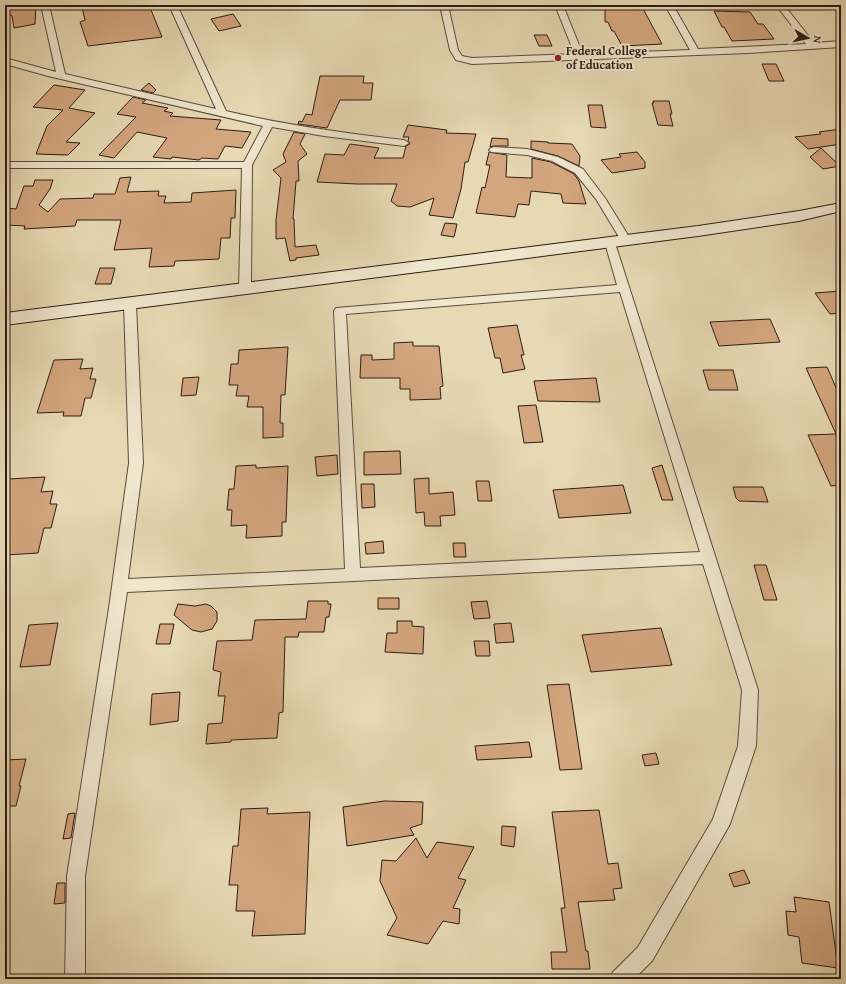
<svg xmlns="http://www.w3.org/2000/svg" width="846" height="984" font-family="'Gentium Book Plus',serif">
<rect width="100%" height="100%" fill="#e7d9b4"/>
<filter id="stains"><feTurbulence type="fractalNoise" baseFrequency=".005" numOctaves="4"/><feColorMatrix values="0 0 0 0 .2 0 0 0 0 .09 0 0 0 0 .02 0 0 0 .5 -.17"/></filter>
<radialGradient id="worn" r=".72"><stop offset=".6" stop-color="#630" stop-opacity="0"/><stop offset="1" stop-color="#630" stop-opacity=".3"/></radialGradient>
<!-- building -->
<path fill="#d4a67e" stroke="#2c1c15" d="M 5,5 L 36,5 L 35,24 L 14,28 L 12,16 L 5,13 Z
M 95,5 L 149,5 L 162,37 L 88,46 L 80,22 L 85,20 L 82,7 Z
M 605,5 L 641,5 L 662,44 L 622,46 L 614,31 L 612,31 L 608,22 L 605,22 Z
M 714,11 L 750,12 L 758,24 L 763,24 L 774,39 L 732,41 L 724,27 L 722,27 Z
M 233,14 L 241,26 L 219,31 L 211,19 Z
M 534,35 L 547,35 L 552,46 L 539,46 Z
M 762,64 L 776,64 L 784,81 L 769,81 Z
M 320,76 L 364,76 L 363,83 L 373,83 L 371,100 L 340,100 L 327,128 L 298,124 L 299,121 L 302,122 L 306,114 L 312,115 Z
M 149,83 L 156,90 L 153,93 L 141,90 Z
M 54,85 L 85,90 L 69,108 L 95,113 L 66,142 L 80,143 L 68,155 L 36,154 L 47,126 L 63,110 L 33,107 Z
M 133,97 L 146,100 L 142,103 L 168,108 L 164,111 L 173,113 L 170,116 L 221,120 L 216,129 L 251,132 L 242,148 L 225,146 L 218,159 L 202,158 L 199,160 L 172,157 L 171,159 L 153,157 L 167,138 L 137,132 L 114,158 L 99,155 L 136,117 L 117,114 Z
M 653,101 L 669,101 L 672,114 L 670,114 L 673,126 L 658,125 L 652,103 L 654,103 Z
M 588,105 L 602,105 L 606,128 L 591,127 Z
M 408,125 L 447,130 L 446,133 L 476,134 L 468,162 L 465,162 L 461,189 L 453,218 L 429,215 L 434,198 L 410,207 L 397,206 L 391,201 L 397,184 L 357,184 L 317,182 L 325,154 L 344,155 L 350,144 L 379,148 L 374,158 L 403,158 L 406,146 L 410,144 L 408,141 L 409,137 L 403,137 Z
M 841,129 L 841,144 L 808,149 L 795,137 L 821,134 L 819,132 Z
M 294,132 L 305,134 L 300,144 L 307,154 L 298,161 L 299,181 L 296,181 L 293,219 L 294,219 L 295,247 L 316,245 L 319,255 L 296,258 L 296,260 L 290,261 L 285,238 L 276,239 L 276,220 L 281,178 L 273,170 L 286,162 L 283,154 Z
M 492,138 L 508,139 L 508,146 L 494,146 L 490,147 Z
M 531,141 L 548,142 L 548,143 L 572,144 L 580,156 L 579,166 L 558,156 L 531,149 Z
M 821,148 L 840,166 L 823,169 L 810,157 Z
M 489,152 L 507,155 L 506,177 L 532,178 L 532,158 L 551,162 L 574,174 L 579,181 L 586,204 L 563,203 L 561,194 L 531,191 L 529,205 L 518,204 L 515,217 L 476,213 L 482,187 L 485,188 L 490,165 L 486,165 Z
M 637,152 L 645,162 L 645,168 L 612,173 L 601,160 L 621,157 L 619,154 Z
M 131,177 L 127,192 L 159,191 L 158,196 L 166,196 L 164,203 L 191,202 L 192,193 L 236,190 L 235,218 L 231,218 L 230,238 L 221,238 L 219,259 L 175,261 L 174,266 L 149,267 L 152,248 L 114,250 L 121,220 L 77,220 L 75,226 L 24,229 L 25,226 L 5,225 L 5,208 L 16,209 L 24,186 L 33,186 L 35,180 L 53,180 L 50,189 L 39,205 L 48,212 L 60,199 L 93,198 L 94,194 L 115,194 L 120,178 Z
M 445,223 L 457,224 L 454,237 L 441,235 Z
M 100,268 L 115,268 L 111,284 L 95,284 Z
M 841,291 L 841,313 L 830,314 L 815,293 Z
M 770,319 L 780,342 L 719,346 L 710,322 Z
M 517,325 L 524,355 L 521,355 L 525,369 L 503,373 L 500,358 L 495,358 L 488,328 Z
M 413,342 L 413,346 L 439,346 L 443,386 L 440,387 L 441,399 L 410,400 L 410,389 L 400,389 L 400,378 L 360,378 L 361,355 L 372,355 L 372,360 L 394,359 L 394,343 Z
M 288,347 L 285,395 L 281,395 L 280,423 L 283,423 L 283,437 L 263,438 L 263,407 L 247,407 L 249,396 L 236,396 L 238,385 L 229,385 L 231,364 L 238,364 L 239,350 Z
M 83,359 L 80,369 L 93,368 L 90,379 L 96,379 L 91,398 L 85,398 L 81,416 L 63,416 L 64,412 L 37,413 L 54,360 Z
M 827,367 L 841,399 L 841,485 L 831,486 L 808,435 L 836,434 L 806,368 Z
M 703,370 L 733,370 L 738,390 L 709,390 Z
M 199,377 L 196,395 L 181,396 L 183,378 Z
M 596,378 L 600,402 L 538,401 L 534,381 Z
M 536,405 L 543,442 L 524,443 L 518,406 Z
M 400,451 L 401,474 L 364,475 L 364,452 Z
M 337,455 L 338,474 L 317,476 L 315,457 Z
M 256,465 L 256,468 L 288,466 L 286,522 L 282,522 L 282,536 L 246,538 L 247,525 L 231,526 L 232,510 L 227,510 L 229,489 L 234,489 L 236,466 Z
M 662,465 L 673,500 L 662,500 L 652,468 Z
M 45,477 L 41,492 L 53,491 L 50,504 L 57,504 L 51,528 L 44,528 L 38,553 L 5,555 L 5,489 L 8,479 Z
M 429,478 L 429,494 L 453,492 L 455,515 L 440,516 L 441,526 L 425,526 L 424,512 L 416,513 L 414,479 Z
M 476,481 L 489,481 L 492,501 L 478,501 Z
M 361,484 L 374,484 L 375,507 L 362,508 Z
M 623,485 L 631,513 L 559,518 L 553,490 Z
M 733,487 L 763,487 L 768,502 L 739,501 L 736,498 Z
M 383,541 L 384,553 L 366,554 L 365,543 Z
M 453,543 L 465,543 L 466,557 L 454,557 Z
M 754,565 L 766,565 L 777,600 L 764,600 Z
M 378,598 L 399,598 L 399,609 L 378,609 Z
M 308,601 L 328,601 L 328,604 L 331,604 L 329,617 L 326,617 L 324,632 L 299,632 L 298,637 L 285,637 L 283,712 L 279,713 L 277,738 L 231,740 L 231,742 L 206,744 L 208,724 L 222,723 L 225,696 L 218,696 L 221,672 L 213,670 L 217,641 L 252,640 L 255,620 L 306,619 Z
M 487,601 L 490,618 L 474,619 L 471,602 Z
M 178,604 L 195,606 L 206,604 L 211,606 L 217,612 L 217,621 L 212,629 L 201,632 L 192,630 L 174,615 Z
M 397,621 L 412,621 L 412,626 L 424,627 L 423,654 L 385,652 L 387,633 L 397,633 Z
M 58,623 L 50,665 L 20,667 L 29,625 Z
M 511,623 L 514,642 L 496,643 L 494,624 Z
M 160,624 L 174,624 L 170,644 L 156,644 Z
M 661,628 L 672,665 L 591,672 L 582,635 Z
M 474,641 L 489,641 L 490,656 L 476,656 Z
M 569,684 L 582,769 L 560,770 L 547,685 Z
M 180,692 L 178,721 L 150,725 L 152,694 Z
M 529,742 L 532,757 L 477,760 L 475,746 Z
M 656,753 L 659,764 L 645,766 L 642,755 Z
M 26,759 L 19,786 L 21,786 L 16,806 L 5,806 L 5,760 Z
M 384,801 L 423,802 L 422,824 L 410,828 L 414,835 L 347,846 L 343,807 Z
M 268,808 L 267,814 L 310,812 L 305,934 L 252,936 L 255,911 L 236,911 L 238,885 L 229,885 L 233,846 L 238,846 L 241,809 Z
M 599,810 L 608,864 L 618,863 L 622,888 L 613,889 L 615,900 L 578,902 L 586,951 L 588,951 L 590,969 L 552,969 L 551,952 L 567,952 L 561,908 L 565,908 L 552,812 Z
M 75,813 L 71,838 L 63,839 L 68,814 Z
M 502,826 L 516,827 L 514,847 L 501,845 Z
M 416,838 L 427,858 L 437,842 L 474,847 L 458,878 L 466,880 L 453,908 L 460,909 L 459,924 L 443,921 L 428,944 L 387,935 L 397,918 L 380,881 L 382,860 L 396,861 Z
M 744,870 L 750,883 L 734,887 L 729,874 Z
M 57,883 L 65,883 L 65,903 L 54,904 Z
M 794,897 L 829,902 L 838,968 L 802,963 L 799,937 L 788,935 L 786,911 L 796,912 Z"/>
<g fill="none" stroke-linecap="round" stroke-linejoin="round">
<!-- minor casing -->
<g stroke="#5b4b3d" stroke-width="2">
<path id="minor" d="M 41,5 L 49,5 L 65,74 L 216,109 L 169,5 L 177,5 L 226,111 C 285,125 344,133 404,140 L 409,143 L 404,146 L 324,136 L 272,127 L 252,165 L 251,288 L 249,291 L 241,291 L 239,288 L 242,168 L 5,168 L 5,162 L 244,162 L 263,126 L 48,76 L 5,64 L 5,58 L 56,72 Z
M 440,5 L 448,5 L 458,50 L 462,56 L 472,58 L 576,54 L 571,45 L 555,5 L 563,5 L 579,45 L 584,54 L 690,50 L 665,5 L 673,5 L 698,49 L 806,44 L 776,5 L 784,5 L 814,43 L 841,41 L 841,47 L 748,53 L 472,64 L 456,60 L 450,50 Z
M 494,147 L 527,149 L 558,157 L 583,169 L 605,198 L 631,240 L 630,242 L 622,242 L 596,199 L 575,173 L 552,161 L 527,155 L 491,152 L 489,150 L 491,148 Z
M 610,240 L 615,243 L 758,690 L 756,746 L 730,824 L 652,961 L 634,979 L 610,979 L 613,972 L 638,947 L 713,819 L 738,746 L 742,690 L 703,564 L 127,592 L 85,876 L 85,979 L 65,979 L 67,876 L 109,608 L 129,463 L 124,304 L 126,301 L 134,301 L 136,304 L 143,463 L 128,579 L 345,569 L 334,311 L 336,308 L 617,285 L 605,243 ZM 620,292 L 700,552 L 360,568 L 346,314 Z"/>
</g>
<!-- secondary casing -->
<g stroke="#2c1c15" stroke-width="2">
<path id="secondary" d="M 841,203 L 841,211 L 799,221 L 698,236 L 5,325 L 5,313 L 698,226 L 799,211 Z"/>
</g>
<!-- minor -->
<use href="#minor" fill="#efe6ce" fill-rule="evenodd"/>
<!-- secondary -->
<use href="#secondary" fill="#efe6ce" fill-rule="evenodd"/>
</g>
<!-- markers -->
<circle fill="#8f2418" stroke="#efe6ce" stroke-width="1.5" cx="558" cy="58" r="4"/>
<g text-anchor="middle" stroke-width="4" stroke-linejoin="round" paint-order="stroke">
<!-- far-poi labels -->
<g font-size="12" font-weight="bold" fill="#2c1c15" stroke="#efe6ce" text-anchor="start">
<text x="566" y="55">Federal College<tspan x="566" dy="14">of Education</tspan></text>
</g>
</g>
<!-- margin -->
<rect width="846" height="984" fill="none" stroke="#e7d9b4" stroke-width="20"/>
<rect x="6" y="6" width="834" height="972" fill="none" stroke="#2c1c15" stroke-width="2"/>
<rect x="10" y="10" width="826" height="964" fill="none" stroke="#2c1c15"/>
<!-- north arrow -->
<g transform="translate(808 38) rotate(99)" stroke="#efe6ce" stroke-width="3" paint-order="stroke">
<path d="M0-3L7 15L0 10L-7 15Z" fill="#2c1c15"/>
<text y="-6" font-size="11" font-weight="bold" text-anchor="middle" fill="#2c1c15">N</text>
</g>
<rect width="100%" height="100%" filter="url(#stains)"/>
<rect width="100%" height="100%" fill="url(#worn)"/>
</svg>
